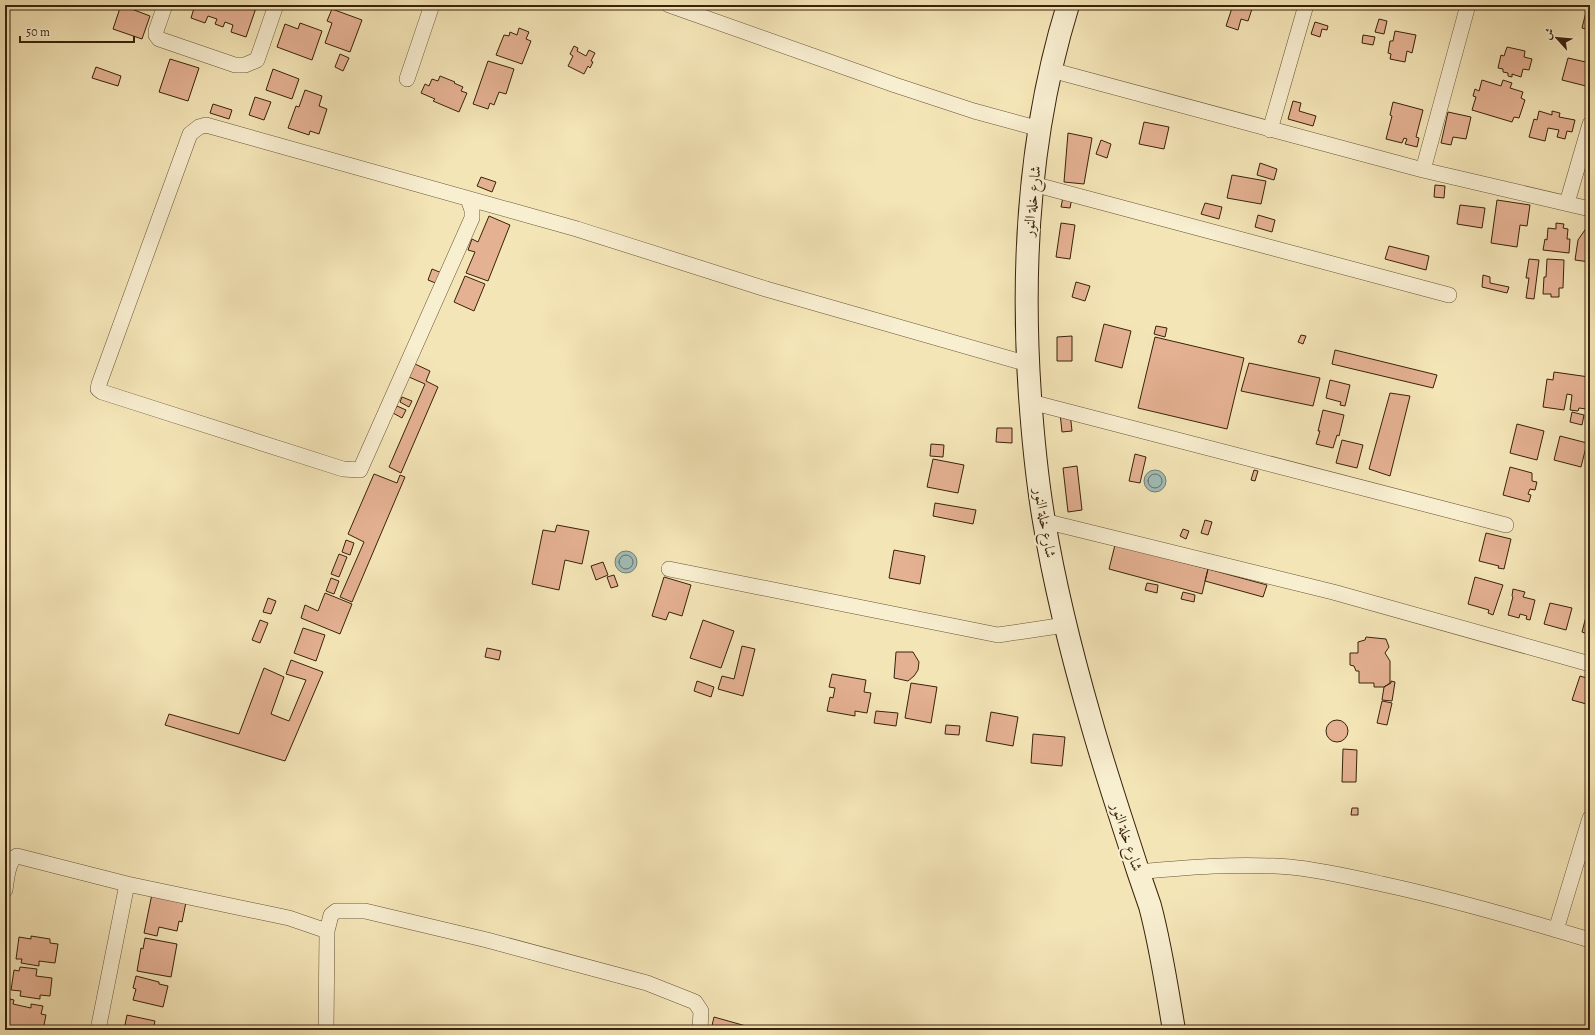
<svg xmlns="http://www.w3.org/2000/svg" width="1595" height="1035" font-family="Alegreya,Amiri,serif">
<rect width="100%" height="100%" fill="#f4e5b7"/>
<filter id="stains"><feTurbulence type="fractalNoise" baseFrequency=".005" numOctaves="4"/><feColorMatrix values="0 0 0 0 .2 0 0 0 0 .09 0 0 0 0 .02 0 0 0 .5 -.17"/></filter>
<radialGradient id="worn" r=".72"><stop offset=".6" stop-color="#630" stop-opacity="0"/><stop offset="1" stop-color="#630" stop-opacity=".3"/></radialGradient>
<!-- water -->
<path fill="#a0bdb8" stroke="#767f72" d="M1144 481a11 11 0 1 1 22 0a11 11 0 1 1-22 0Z
M615 562a11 11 0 1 1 22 0a11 11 0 1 1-22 0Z"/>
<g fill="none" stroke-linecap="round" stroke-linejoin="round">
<!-- shore -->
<path stroke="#6c7061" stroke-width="1" d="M1148 481a7 7 0 1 1 14 0a7 7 0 1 1-14 0Z
M619 562a7 7 0 1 1 14 0a7 7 0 1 1-14 0Z"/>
</g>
<!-- building -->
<path fill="#e4b192" stroke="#38220a" d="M 121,5 L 150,16 L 142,39 L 113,29 Z
M 195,5 L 257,5 L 246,37 L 231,32 L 233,25 L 225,22 L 223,27 L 215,24 L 217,19 L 208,16 L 205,23 L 191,18 Z
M 1233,5 L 1246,5 L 1246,7 L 1252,9 L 1248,21 L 1241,19 L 1238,30 L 1226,26 Z
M 332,9 L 362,20 L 350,52 L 325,43 L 332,23 L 327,21 Z
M 1586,12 L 1590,13 L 1590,30 L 1582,28 Z
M 1379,19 L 1387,21 L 1384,34 L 1375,32 Z
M 1315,22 L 1328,26 L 1327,30 L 1322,29 L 1320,37 L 1311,34 Z
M 300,23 L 322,31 L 312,60 L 277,47 L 285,24 L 298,29 Z
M 519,28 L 529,32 L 526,39 L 531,41 L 522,64 L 496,55 L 504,35 L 509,36 L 510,32 L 517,35 Z
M 1395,31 L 1416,35 L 1412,53 L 1407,51 L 1405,62 L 1390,59 L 1391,54 L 1388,53 L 1390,41 L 1393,41 Z
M 1363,35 L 1375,37 L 1373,45 L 1362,43 Z
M 574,46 L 578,48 L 577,51 L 586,56 L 589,50 L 595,53 L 591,61 L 593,62 L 590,68 L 588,66 L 584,74 L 568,66 L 573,56 L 570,54 Z
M 1507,47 L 1525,51 L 1524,57 L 1532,59 L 1529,70 L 1523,69 L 1521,77 L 1512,74 L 1512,77 L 1508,76 L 1508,73 L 1503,72 L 1503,69 L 1498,68 L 1501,55 L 1504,56 Z
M 340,54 L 349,58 L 343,71 L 335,67 Z
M 1568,58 L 1590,63 L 1590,87 L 1562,80 Z
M 170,59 L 199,68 L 188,101 L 159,92 Z
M 488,61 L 514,69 L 506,94 L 499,92 L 494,105 L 490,103 L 488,109 L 473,104 Z
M 96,67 L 121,76 L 118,86 L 92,78 Z
M 273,69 L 299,79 L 292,99 L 266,90 Z
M 440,76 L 455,82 L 454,83 L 463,87 L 461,91 L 467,93 L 459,112 L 433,101 L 435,99 L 421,93 L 425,84 L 429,86 L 432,79 L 438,81 Z
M 1482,80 L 1501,86 L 1503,80 L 1512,83 L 1510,88 L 1523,92 L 1521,98 L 1525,100 L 1519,118 L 1514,117 L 1512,122 L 1472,110 L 1476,97 L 1473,96 L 1475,89 L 1479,91 Z
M 305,90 L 322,96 L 319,106 L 327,109 L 319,134 L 310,131 L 309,135 L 288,128 L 296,106 L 299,107 Z
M 255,97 L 271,102 L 264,120 L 249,115 Z
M 1293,101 L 1301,103 L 1299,111 L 1316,116 L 1313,126 L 1288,119 Z
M 1393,102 L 1423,110 L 1416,137 L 1419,138 L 1417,147 L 1405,144 L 1407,139 L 1404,138 L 1402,143 L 1386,139 L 1392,116 L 1390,115 Z
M 213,104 L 232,110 L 229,119 L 210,113 Z
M 1539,111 L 1552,115 L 1552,111 L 1560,113 L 1559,117 L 1575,120 L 1572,132 L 1567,131 L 1565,139 L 1557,137 L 1559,130 L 1548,128 L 1545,141 L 1529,137 L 1534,119 L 1537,120 Z
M 1448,112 L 1471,117 L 1466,139 L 1453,137 L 1451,145 L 1441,143 Z
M 1144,122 L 1169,127 L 1164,149 L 1139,144 Z
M 1068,133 L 1092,138 L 1084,184 L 1064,182 Z
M 1101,140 L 1111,144 L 1107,158 L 1096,154 Z
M 1260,163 L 1277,169 L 1274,180 L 1257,175 Z
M 1232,175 L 1266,181 L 1261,204 L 1227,198 Z
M 481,177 L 496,182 L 492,192 L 477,186 Z
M 1435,185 L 1445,186 L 1444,198 L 1434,197 Z
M 1063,197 L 1072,198 L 1070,208 L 1061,207 Z
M 1497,200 L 1530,205 L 1527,226 L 1520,225 L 1517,247 L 1491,243 Z
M 1205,203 L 1222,207 L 1219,219 L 1201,214 Z
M 1460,205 L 1485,208 L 1482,228 L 1457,224 Z
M 1258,215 L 1275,220 L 1272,232 L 1255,227 Z
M 489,216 L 510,225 L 488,281 L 466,273 L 475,252 L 468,250 L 472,239 L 478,242 Z
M 1061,223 L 1075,225 L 1070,259 L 1056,257 Z
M 1556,223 L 1564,224 L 1563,228 L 1568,229 L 1567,239 L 1570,239 L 1569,253 L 1543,250 L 1545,239 L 1547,240 L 1548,228 L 1556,229 Z
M 1589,224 L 1590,224 L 1590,262 L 1575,260 L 1578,240 Z
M 1389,246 L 1429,256 L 1426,270 L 1385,259 Z
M 1529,259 L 1539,260 L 1534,299 L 1526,298 L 1529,278 L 1526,278 Z
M 1547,259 L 1564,260 L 1563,288 L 1559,288 L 1559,297 L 1551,297 L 1551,294 L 1543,294 L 1544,277 L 1546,277 Z
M 432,269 L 442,273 L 438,284 L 428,280 Z
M 1483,275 L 1490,277 L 1490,283 L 1509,287 L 1507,293 L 1482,287 Z
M 465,276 L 485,284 L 474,311 L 454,302 Z
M 1076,282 L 1090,286 L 1085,301 L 1072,297 Z
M 1104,324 L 1131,331 L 1122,368 L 1095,361 Z
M 1156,326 L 1167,328 L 1165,337 L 1154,334 Z
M 1301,335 L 1306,336 L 1303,344 L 1298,342 Z
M 1072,336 L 1072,361 L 1057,361 L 1057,337 Z
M 1155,337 L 1244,358 L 1227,429 L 1138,408 Z
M 1335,350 L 1437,375 L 1433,388 L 1332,364 Z
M 1249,363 L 1320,378 L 1313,406 L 1241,391 Z
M 415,364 L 430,371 L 426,381 L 438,387 L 401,473 L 389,467 L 425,384 L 409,377 Z
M 1554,372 L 1589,377 L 1588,389 L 1590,389 L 1590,391 L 1586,409 L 1579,408 L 1578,411 L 1570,410 L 1572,395 L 1567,394 L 1564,410 L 1543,407 L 1547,379 L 1553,380 Z
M 1330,380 L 1350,385 L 1345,406 L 1340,405 L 1341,402 L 1326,398 Z
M 1390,393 L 1410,396 L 1390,476 L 1369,469 Z
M 402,397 L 412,401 L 409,407 L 400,402 Z
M 397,406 L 406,410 L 402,418 L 393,413 Z
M 1323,410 L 1344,415 L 1339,436 L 1337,435 L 1333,448 L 1316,444 L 1320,431 L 1318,431 Z
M 1070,412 L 1072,431 L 1062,432 L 1060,413 Z
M 1572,412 L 1584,415 L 1582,425 L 1570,422 Z
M 1517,424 L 1544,431 L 1537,460 L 1510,453 Z
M 997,428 L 1012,428 L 1012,443 L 996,442 Z
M 1560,436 L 1587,443 L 1581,467 L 1554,460 Z
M 1342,440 L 1363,445 L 1357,468 L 1336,463 Z
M 931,444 L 944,445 L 943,457 L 930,456 Z
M 1135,454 L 1146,457 L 1140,483 L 1129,481 Z
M 933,459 L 964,465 L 958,493 L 927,487 Z
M 1077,466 L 1082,510 L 1068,512 L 1063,468 Z
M 1510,467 L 1532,473 L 1532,481 L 1537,482 L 1535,490 L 1530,489 L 1528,494 L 1531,495 L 1529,502 L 1503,495 Z
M 1254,470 L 1258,471 L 1255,481 L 1251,480 Z
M 374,474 L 397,483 L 400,475 L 405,477 L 352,602 L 340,597 L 364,542 L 348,534 Z
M 935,503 L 976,510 L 973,524 L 933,516 Z
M 1205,520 L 1212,522 L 1208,535 L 1201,533 Z
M 557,525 L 589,531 L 582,564 L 565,560 L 559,590 L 532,584 L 543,530 L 555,532 Z
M 1183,529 L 1189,531 L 1186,539 L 1180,536 Z
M 1486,533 L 1511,539 L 1504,569 L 1498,568 L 1499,566 L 1479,561 Z
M 346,540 L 354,543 L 350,555 L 342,552 Z
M 1115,545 L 1208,569 L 1202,594 L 1109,569 Z
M 894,550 L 925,556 L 920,584 L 889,578 Z
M 339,554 L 347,557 L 339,577 L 331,574 Z
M 603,562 L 608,575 L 596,580 L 591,566 Z
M 1208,569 L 1267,585 L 1263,597 L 1205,581 Z
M 614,575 L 618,586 L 611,588 L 607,577 Z
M 664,577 L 691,585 L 682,616 L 669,612 L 666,620 L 652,616 Z
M 1475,577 L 1503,585 L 1493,615 L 1488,613 L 1489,610 L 1468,604 Z
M 331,578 L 339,581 L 334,594 L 326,591 Z
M 1147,583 L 1158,585 L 1157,593 L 1145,590 Z
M 1513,589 L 1525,592 L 1523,597 L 1535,600 L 1530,620 L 1526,619 L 1527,616 L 1520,614 L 1519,618 L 1508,615 L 1513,597 L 1512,596 Z
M 1183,592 L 1195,595 L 1194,602 L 1181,599 Z
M 325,593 L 352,604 L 340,634 L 301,618 L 305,605 L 318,611 Z
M 268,598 L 276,601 L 271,614 L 263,612 Z
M 1550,603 L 1572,608 L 1566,630 L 1544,624 Z
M 1589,605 L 1590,606 L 1590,635 L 1582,632 Z
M 260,620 L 268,623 L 260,643 L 252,640 Z
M 703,620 L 734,631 L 721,668 L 690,658 Z
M 303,628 L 325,635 L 316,661 L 294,653 Z
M 1366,637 L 1386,639 L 1389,647 L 1385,653 L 1390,661 L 1390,683 L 1384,687 L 1374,687 L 1374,683 L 1359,683 L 1359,671 L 1356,671 L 1354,666 L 1350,665 L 1350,653 L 1358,653 L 1358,642 L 1365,640 Z
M 742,646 L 755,649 L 743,696 L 718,689 L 722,676 L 734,679 Z
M 487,648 L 501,651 L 499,660 L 485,657 Z
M 896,652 L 913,652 L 919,662 L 918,670 L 914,676 L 908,681 L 894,678 Z
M 291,660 L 323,672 L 285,761 L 165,725 L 169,714 L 239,734 L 264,668 L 284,677 L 271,714 L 289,721 L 306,680 L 286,674 Z
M 832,674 L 866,680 L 864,692 L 871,693 L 867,713 L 855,711 L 855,716 L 827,711 L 830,697 L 833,698 L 835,688 L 829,687 Z
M 1580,676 L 1590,679 L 1590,705 L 1572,700 Z
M 697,681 L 714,687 L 711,697 L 694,691 Z
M 1391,681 L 1395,682 L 1392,701 L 1382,700 L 1384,687 L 1391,683 Z
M 911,683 L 937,687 L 931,723 L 905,718 Z
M 1382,701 L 1392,703 L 1387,725 L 1377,723 Z
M 876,711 L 898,713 L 896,726 L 874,723 Z
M 991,712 L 1018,717 L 1013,746 L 986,741 Z
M1326 731a11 11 0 1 1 22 0a11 11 0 1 1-22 0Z
M 946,725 L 960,726 L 959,735 L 945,734 Z
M 1033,734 L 1065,737 L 1062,766 L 1031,763 Z
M 1343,749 L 1357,750 L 1356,782 L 1342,782 Z
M 1352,808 L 1358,808 L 1358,815 L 1351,815 Z
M 152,894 L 186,902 L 182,922 L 179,921 L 177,931 L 159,927 L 157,936 L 144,933 Z
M 31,936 L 50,939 L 50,943 L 58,944 L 55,963 L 39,961 L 39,966 L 21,963 L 22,959 L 16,959 L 19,937 L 31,939 Z
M 145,938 L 177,944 L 171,977 L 137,971 L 141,948 L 143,949 Z
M 20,967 L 37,969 L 36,976 L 52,978 L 50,996 L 40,995 L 40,999 L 20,996 L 21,991 L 11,990 L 14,970 L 19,971 Z
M 136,976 L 159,982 L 159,984 L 168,986 L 163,1007 L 133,1000 L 136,989 L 133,988 Z
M 10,999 L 14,1000 L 13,1004 L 31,1008 L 31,1004 L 43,1006 L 41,1014 L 46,1015 L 43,1030 L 25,1030 L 5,1026 Z
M 127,1015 L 155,1021 L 153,1030 L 124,1030 Z
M 714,1017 L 746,1026 L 745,1030 L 711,1030 Z"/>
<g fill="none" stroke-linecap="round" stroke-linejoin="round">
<!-- street casing -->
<g stroke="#675335" stroke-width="16">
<path id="street" d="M 165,5 L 156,31 L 156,35 L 159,39 L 235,65 L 245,65 L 257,60 L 276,5
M 669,5 L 895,85 L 974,111 L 1040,129
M 1051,70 L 1423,170 L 1590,209
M 407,79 L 432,5
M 1270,130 L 1306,5
M 1423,170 L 1468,5
M 1033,184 C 1171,222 1310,257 1449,295
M 468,199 L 472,210 L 472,218 L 360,470 L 343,469 L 102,392 L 98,389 L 99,384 L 190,134 L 199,127 L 206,125 L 577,229 L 766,289 L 1028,364
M 1567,203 L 1590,124
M 1031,402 L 1506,525
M 1044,521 L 1333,592 L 1590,664
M 669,569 L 998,635 L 1065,625
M 1138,872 C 1188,867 1239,863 1290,867 C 1321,870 1351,877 1382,884 C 1452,899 1521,919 1590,940
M 5,890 C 7,879 7,861 17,856 L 127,884 L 289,918 L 327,931
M 1556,930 L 1590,818
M 98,1030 L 127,884
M 326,1030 L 327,931 L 331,915 L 336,911 L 365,911 L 487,940 L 647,983 L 695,1002 L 701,1011 L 700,1030"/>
</g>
<!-- secondary casing -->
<g stroke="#38220a" stroke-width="24">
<path id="secondary" d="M 1068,5 C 1029,131 1021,265 1030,396 C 1033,438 1037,480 1044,521 C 1055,588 1072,655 1091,721 C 1105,771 1122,821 1138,871 C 1142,883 1146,894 1150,906 C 1161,947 1167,989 1174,1030"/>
</g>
<!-- street -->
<use href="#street" stroke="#f8eed0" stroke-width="15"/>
<!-- secondary -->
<use href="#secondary" stroke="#f8eed0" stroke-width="22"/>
</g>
<g text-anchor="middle" stroke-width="4" stroke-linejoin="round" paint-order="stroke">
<!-- street labels -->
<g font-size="15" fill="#38220a" stroke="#f8eed0">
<text transform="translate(1032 201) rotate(-84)" y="5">شارع خلة النور</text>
<text transform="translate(1045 523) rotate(80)" y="5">شارع خلة النور</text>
<text transform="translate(1127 837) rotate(72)" y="5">شارع خلة النور</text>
</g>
</g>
<!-- margin -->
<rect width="1595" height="1035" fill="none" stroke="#f4e5b7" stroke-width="20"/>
<rect x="6" y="6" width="1583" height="1023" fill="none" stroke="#38220a" stroke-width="2"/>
<rect x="10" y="10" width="1575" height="1015" fill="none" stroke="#38220a"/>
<!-- north arrow -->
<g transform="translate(1557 38) rotate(297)" stroke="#f8eed0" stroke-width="3" paint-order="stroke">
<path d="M0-3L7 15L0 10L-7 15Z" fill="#38220a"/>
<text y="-6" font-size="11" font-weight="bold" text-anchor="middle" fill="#38220a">ش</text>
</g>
<!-- scale -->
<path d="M20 36v6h114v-6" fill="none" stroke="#38220a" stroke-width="2"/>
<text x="26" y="36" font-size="12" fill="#38220a" stroke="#f8eed0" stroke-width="3" paint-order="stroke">50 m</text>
<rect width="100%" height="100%" filter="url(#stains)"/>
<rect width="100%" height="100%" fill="url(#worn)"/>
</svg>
